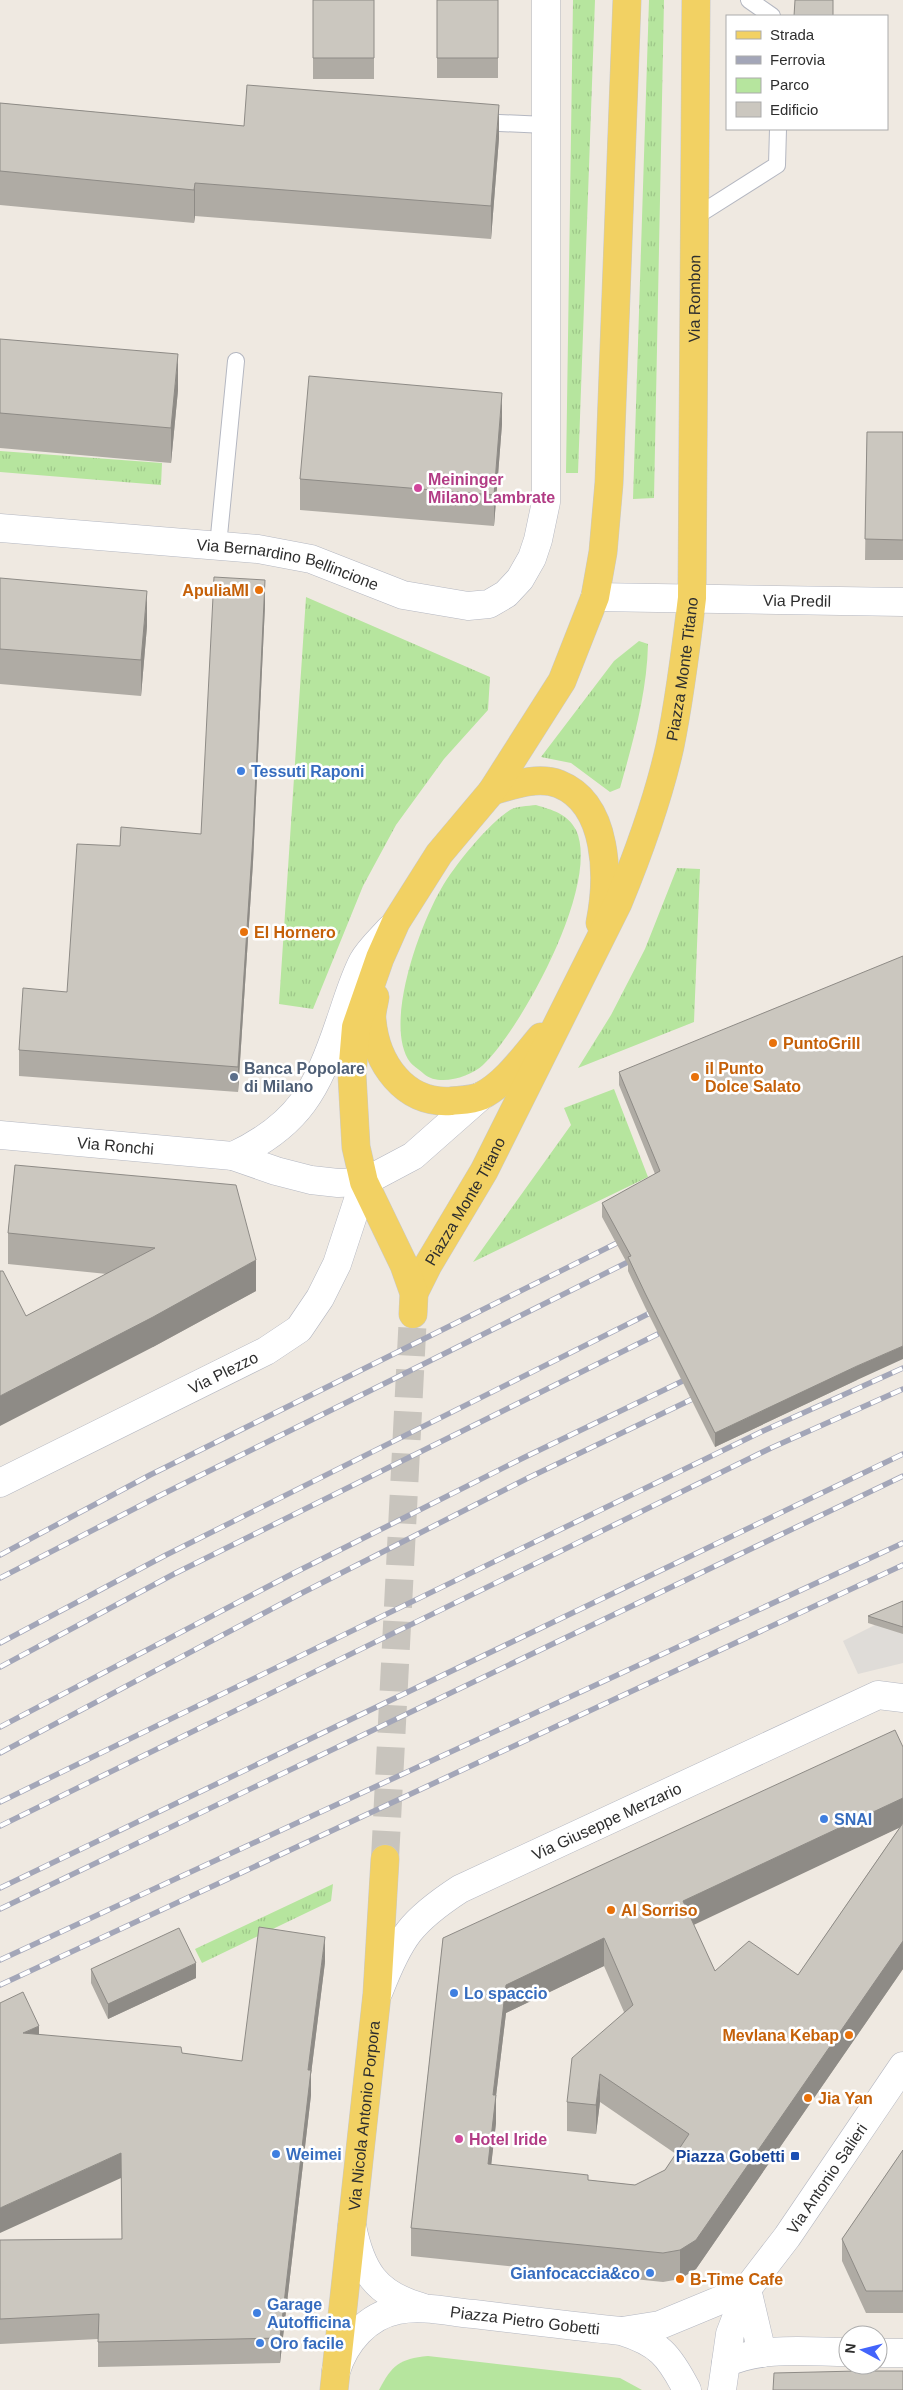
<svg xmlns="http://www.w3.org/2000/svg" width="903" height="2390" font-family="Helvetica,sans-serif">
<defs>
<pattern id="grass-tufts" width="24" height="20" patternUnits="userSpaceOnUse" patternTransform="scale(1.25)"><rect width="24" height="20" fill="#b6e59e"/><path d="M3 7l-1-3M5 7V3M7 7l1-3M15 17l-1-3M17 17v-4M19 17l1-3" fill="none" stroke="#9dc588"/></pattern>
</defs>
<rect width="100%" height="100%" fill="#efe9e1"/>
<!-- grass -->
<path fill="url(#grass-tufts)" d="M 573,0 L 595,0 L 578,473 L 566,473 Z
M 649,0 L 664,0 L 654,498 L 633,499 Z
M 0,451 L 162,463 L 161,485 L 0,472 Z
M 306,597 L 490,677 L 488,710 L 444,759 L 396,825 L 363,886 L 313,1009 L 279,1004 Z
M 639,641 L 648,644 C 647,693 633,742 620,788 L 610,792 L 571,763 L 541,757 L 614,661 Z
M 536,805 C 552,810 567,813 576,830 C 601,883 522,1028 483,1065 C 470,1077 439,1087 424,1074 C 420,1070 413,1066 410,1062 C 383,1025 420,925 441,889 C 454,866 488,824 510,810 C 516,806 528,806 536,805 Z
M 677,868 L 700,869 L 694,1022 L 578,1068 L 611,1015 L 645,949 Z
M 614,1089 L 648,1177 L 473,1262 L 571,1125 L 564,1108 Z
M 333,1884 L 331,1901 L 202,1963 L 195,1949 Z"/>
<!-- park -->
<path fill="#b6e59e" d="M 428,2356 L 620,2378 L 642,2390 L 379,2390 C 392,2365 399,2359 428,2356 Z"/>
<!-- plaza -->
<path fill="#dfdcd8" d="M 903,1611 L 903,1663 L 858,1674 L 843,1641 Z"/>
<g fill="none" stroke-linecap="round" stroke-linejoin="round">
<!-- primary-tunnel -->
<path stroke="#c8c4bd" stroke-width="28" stroke-dasharray="28 14" stroke-linecap="butt" d="M 385,1859 L 413,1314"/>
<!-- lane casing -->
<g stroke="#b4b7c1" stroke-width="18">
<path id="lane" d="M 749,0 L 772,16
M 477,122 L 546,125
M 695,217 L 777,165 L 778,129
M 218,546 L 236,361"/>
</g>
<!-- street casing -->
<g stroke="#b4b7c1" stroke-width="29">
<g id="street">
<path id="s1" d="M 0,528 L 258,549 L 311,559 L 403,595 L 468,606 L 489,604 L 506,594 L 520,579 L 532,558 L 538,540 L 546,502 L 546,0"/>
<path id="s2" d="M 595,597 L 903,602"/>
<path id="s3" d="M 0,1483 L 266,1351 L 299,1329 L 320,1298 L 337,1264 L 364,1182"/>
<path id="s4" d="M 379,1991 C 400,1937 411,1921 460,1889 L 878,1695 L 903,1698"/>
<path d="M 352,2226 C 361,2270 375,2294 421,2307"/>
<path d="M 747,2289 L 762,2353"/>
<path d="M 622,2331 L 660,2325 L 747,2289"/>
<path d="M 878,2353 L 903,2353"/>
<path d="M 726,2363 C 763,2346 808,2352 848,2352"/>
<path id="s5" d="M 336,2371 C 345,2342 367,2316 398,2310 C 422,2305 450,2312 474,2314 C 523,2320 572,2326 621,2331 C 659,2343 669,2355 687,2390"/>
<path id="s6" d="M 722,2390 L 730,2334 L 747,2289 L 787,2237 L 903,2066"/>
</g>
</g>
<!-- secondary casing -->
<g stroke="#b4b7c1" stroke-width="29">
<g id="secondary">
<path id="s7" d="M 0,1135 L 233,1156 L 276,1171 L 311,1180 L 338,1183 L 364,1182 L 413,1156 L 481,1096"/>
<path d="M 233,1156 C 299,1125 317,1090 340,1022 C 347,1002 353,980 363,961 C 369,950 381,939 390,929"/>
</g>
</g>
<!-- primary casing -->
<g stroke="#c9c9c9" stroke-width="29">
<g id="primary">
<path d="M 492,791 C 513,785 538,776 559,784 C 609,804 609,878 600,923"/>
<path d="M 375,997 C 374,1004 371,1013 372,1020 C 376,1063 404,1104 451,1101 C 460,1100 472,1100 481,1096 C 505,1084 524,1057 541,1037"/>
<path id="s8" d="M 414,1293 L 428,1265 L 484,1171 L 618,903 C 639,852 658,800 670,746 C 680,697 686,648 692,598 L 696,0"/>
<path d="M 413,1314 L 414,1293 L 404,1265 L 364,1182 L 356,1147 L 352,1075 L 356,1027 L 380,958 L 396,922 L 439,854 L 492,791 L 562,681 L 595,597 L 603,552 L 609,483 L 627,0"/>
<path id="s9" d="M 334,2390 L 377,1994 L 385,1859"/>
</g>
</g>
<!-- lane -->
<use href="#lane" stroke="#fff" stroke-width="16"/>
<!-- street -->
<use href="#street" stroke="#fff" stroke-width="28"/>
<!-- secondary -->
<use href="#secondary" stroke="#fff" stroke-width="28"/>
<!-- primary -->
<use href="#primary" stroke="#f2d163" stroke-width="28"/>
<!-- rail casing -->
<g stroke="#a3a6b8" stroke-width="5.5">
<path id="rail" d="M 0,1555 L 150,1475 L 629,1237
M 0,1578 L 161,1495 L 638,1257
M 0,1643 L 166,1555 L 660,1308
M 0,1667 L 174,1574 L 670,1328
M 0,1727 L 292,1574 L 523,1458 L 693,1376
M 0,1753 L 300,1594 L 530,1477 L 705,1393
M 0,1802 L 763,1431 L 903,1368
M 0,1826 L 771,1448 L 903,1389
M 0,1888 L 903,1454
M 0,1909 L 903,1476
M 0,1960 L 903,1543
M 0,1985 L 903,1565"/>
</g>
<!-- rail -->
<use href="#rail" stroke="#fff" stroke-width="4" stroke-dasharray="11" stroke-linecap="butt"/>
</g>
<!-- wall -->
<path fill="#afaba4" fill-rule="evenodd" d="M 313,0 L 374,0 L 374,79 L 313,79 Z
M 437,0 L 498,0 L 498,78 L 437,78 Z
M 0,103 L 244,126 L 499,138 L 491,239 L 195,216 L 194,223 L 0,205 Z
M 0,339 L 178,390 L 171,463 L 0,448 Z
M 502,424 L 494,526 L 300,510 L 300,479 Z
M 867,432 L 903,432 L 903,560 L 865,560 Z
M 0,578 L 147,626 L 141,696 L 0,684 Z
M 265,605 L 253,862 L 238,1092 L 19,1076 L 19,1050 L 67,992 L 120,846 L 201,834 Z
M 619,1072 L 857,1380 L 715,1447 L 645,1307 L 628,1271 L 628,1265 L 602,1217 L 602,1203 L 655,1174 L 619,1085 Z
M 15,1165 L 256,1291 L 153,1347 L 26,1316 L 107,1274 L 8,1264 L 8,1233 Z
M 903,1601 L 903,1634 L 868,1623 L 868,1616 Z
M 903,1747 L 903,1969 L 696,2269 L 680,2279 L 663,2282 L 411,2256 L 411,2228 L 443,1938 ZM 900,1827 L 798,1975 L 715,1971 L 693,1924 ZM 604,1966 L 624,2012 L 567,2102 L 567,2131 L 596,2134 L 600,2102 L 676,2154 L 665,2170 L 635,2185 L 588,2180 L 491,2165 L 496,2123 L 496,2096 L 506,2013 Z
M 325,1962 L 311,2074 L 311,2095 L 280,2363 L 98,2367 L 98,2339 L 0,2344 L 0,2240 L 122,2239 L 121,2178 L 39,2035 L 242,2061 Z
M 91,1969 L 196,1978 L 108,2019 L 91,1983 Z
M 903,2150 L 903,2313 L 866,2313 L 842,2261 L 842,2239 Z"/>
<!-- shaded-wall -->
<path fill="#8e8b86" d="M 499,105 L 499,138 L 491,239 L 491,206 Z
M 195,183 L 195,216 L 194,223 L 194,190 Z
M 178,354 L 178,390 L 171,463 L 171,428 Z
M 502,393 L 502,424 L 494,526 L 494,495 Z
M 265,580 L 265,605 L 253,862 L 238,1092 L 238,1067 Z
M 147,591 L 147,626 L 141,696 L 141,660 Z
M 256,1260 L 256,1291 L 153,1347 L 0,1426 L 0,1396 Z
M 903,1346 L 903,1359 L 857,1380 L 715,1447 L 715,1433 L 857,1366 Z
M 903,1798 L 903,1826 L 683,1930 L 683,1901 Z
M 325,1937 L 325,1962 L 311,2074 L 311,2095 L 280,2363 L 280,2338 L 308,2070 Z
M 604,1938 L 604,1966 L 506,2013 L 496,2096 L 496,2123 L 488,2193 L 488,2164 L 493,2095 L 506,1985 Z
M 903,1941 L 903,1969 L 696,2269 L 680,2279 L 680,2250 Z
M 196,1963 L 196,1978 L 108,2019 L 108,2004 Z
M 39,2026 L 39,2051 L 23,2033 Z
M 600,2074 L 600,2102 L 596,2134 L 596,2105 Z
M 121,2153 L 121,2178 L 0,2233 L 0,2208 Z"/>
<!-- building -->
<path fill="#cbc7bf" stroke="#8e8b86" fill-rule="evenodd" d="M 313,0 L 374,0 L 374,58 L 313,58 Z
M 437,0 L 498,0 L 498,58 L 437,58 Z
M 795,0 L 833,0 L 833,16 L 794,16 Z
M 247,85 L 499,105 L 491,206 L 195,183 L 194,190 L 0,171 L 0,103 L 244,126 Z
M 0,339 L 178,354 L 171,428 L 0,413 Z
M 309,376 L 502,393 L 494,495 L 300,479 Z
M 867,432 L 903,432 L 903,540 L 865,539 Z
M 214,577 L 265,580 L 253,836 L 238,1067 L 19,1050 L 23,988 L 67,992 L 77,844 L 120,846 L 121,827 L 201,834 Z
M 0,578 L 147,591 L 141,660 L 0,649 Z
M 903,956 L 903,1346 L 857,1366 L 715,1433 L 645,1293 L 628,1257 L 631,1256 L 602,1203 L 660,1171 L 619,1072 Z
M 15,1165 L 236,1185 L 256,1260 L 153,1317 L 0,1396 L 0,1271 L 3,1271 L 26,1316 L 155,1248 L 8,1233 Z
M 903,1601 L 903,1627 L 868,1616 Z
M 895,1730 L 903,1747 L 903,1798 L 683,1901 L 715,1971 L 749,1941 L 798,1975 L 903,1823 L 903,1941 L 696,2240 L 680,2250 L 663,2253 L 411,2228 L 443,1938 ZM 604,1938 L 633,2005 L 572,2058 L 567,2102 L 596,2105 L 600,2074 L 689,2134 L 665,2170 L 635,2185 L 588,2180 L 588,2175 L 488,2164 L 496,2095 L 493,2095 L 506,1985 Z
M 259,1927 L 325,1937 L 308,2070 L 311,2070 L 280,2338 L 98,2342 L 99,2314 L 0,2319 L 0,2240 L 122,2239 L 121,2153 L 0,2208 L 0,2003 L 23,1992 L 39,2026 L 23,2033 L 181,2047 L 182,2053 L 242,2061 Z
M 179,1928 L 196,1963 L 108,2004 L 91,1969 Z
M 903,2150 L 903,2291 L 866,2291 L 842,2239 Z
M 857,2371 L 903,2371 L 903,2390 L 773,2390 L 774,2373 Z"/>
<!-- markers -->
<g fill="#d1479c" stroke="#fff" stroke-width="2">
<circle cx="418" cy="488" r="5"/>
<circle cx="459" cy="2139" r="5"/>
</g>
<g fill="#e8710a" stroke="#fff" stroke-width="2">
<circle cx="259" cy="590" r="5"/>
<circle cx="244" cy="932" r="5"/>
<circle cx="773" cy="1043" r="5"/>
<circle cx="695" cy="1077" r="5"/>
<circle cx="611" cy="1910" r="5"/>
<circle cx="849" cy="2035" r="5"/>
<circle cx="808" cy="2098" r="5"/>
<circle cx="680" cy="2279" r="5"/>
</g>
<g fill="#3f7fe0" stroke="#fff" stroke-width="2">
<circle cx="241" cy="771" r="5"/>
<circle cx="824" cy="1819" r="5"/>
<circle cx="454" cy="1993" r="5"/>
<circle cx="276" cy="2154" r="5"/>
<circle cx="650" cy="2273" r="5"/>
<circle cx="257" cy="2313" r="5"/>
<circle cx="260" cy="2343" r="5"/>
</g>
<circle fill="#5c6f8a" stroke="#fff" stroke-width="2" cx="234" cy="1077" r="5"/>
<rect fill="#1a4fb4" stroke="#fff" stroke-width="2" x="790" y="2151" width="10" height="10" rx="2.5"/>
<g text-anchor="middle" stroke-width="5" stroke-linejoin="round" paint-order="stroke">
<!-- street labels -->
<g font-size="16" fill="#2e2e2e" stroke="#fff">
<text dy="6" stroke="none"><textPath href="#s8" startOffset="1055">Via Rombon</textPath></text>
<text dy="6" stroke="none"><textPath href="#s1" startOffset="291">Via Bernardino Bellincione</textPath></text>
<text dy="6" stroke="none"><textPath href="#s2" startOffset="202">Via Predil</textPath></text>
<text dy="6" stroke="none"><textPath href="#s8" startOffset="684">Piazza Monte Titano</textPath></text>
<text dy="6" stroke="none"><textPath href="#s7" startOffset="116">Via Ronchi</textPath></text>
<text dy="6" stroke="none"><textPath href="#s8" startOffset="105">Piazza Monte Titano</textPath></text>
<text dy="6" stroke="none"><textPath href="#s3" startOffset="249">Via Plezzo</textPath></text>
<text dy="6" stroke="none"><textPath href="#s4" startOffset="295">Via Giuseppe Merzario</textPath></text>
<text dy="6" stroke="none"><textPath href="#s9" startOffset="276">Via Nicola Antonio Porpora</textPath></text>
<text dy="6" stroke="none"><textPath href="#s6" startOffset="241">Via Antonio Salieri</textPath></text>
<text dy="6" stroke="none"><textPath href="#s5" startOffset="219">Piazza Pietro Gobetti</textPath></text>
</g>
<!-- hotel labels -->
<g font-size="16" font-weight="bold" fill="#b23c85" stroke="#fff" text-anchor="start">
<text x="428" y="485">Meininger<tspan x="428" dy="18">Milano Lambrate</tspan></text>
<text x="469" y="2145">Hotel Iride</text>
</g>
<!-- food labels -->
<g font-size="16" font-weight="bold" fill="#c56008" stroke="#fff" text-anchor="start">
<text x="249" y="596" text-anchor="end">ApuliaMI</text>
<text x="254" y="938">El Hornero</text>
<text x="783" y="1049">PuntoGrill</text>
<text x="705" y="1074">il Punto<tspan x="705" dy="18">Dolce Salato</tspan></text>
<text x="621" y="1916">Al Sorriso</text>
<text x="839" y="2041" text-anchor="end">Mevlana Kebap</text>
<text x="818" y="2104">Jia Yan</text>
<text x="690" y="2285">B-Time Cafe</text>
</g>
<!-- shop labels -->
<g font-size="16" font-weight="bold" fill="#366cbe" stroke="#fff" text-anchor="start">
<text x="251" y="777">Tessuti Raponi</text>
<text x="834" y="1825">SNAI</text>
<text x="464" y="1999">Lo spaccio</text>
<text x="286" y="2160">Weimei</text>
<text x="640" y="2279" text-anchor="end">Gianfocaccia&amp;co</text>
<text x="267" y="2310">Garage<tspan x="267" dy="18">Autofficina</tspan></text>
<text x="270" y="2349">Oro facile</text>
</g>
<!-- service labels -->
<g font-size="16" font-weight="bold" fill="#4e5e75" stroke="#fff" text-anchor="start">
<text x="244" y="1074">Banca Popolare<tspan x="244" dy="18">di Milano</tspan></text>
</g>
<!-- transit labels -->
<g font-size="16" font-weight="bold" fill="#164399" stroke="#fff" text-anchor="end">
<text x="785" y="2162">Piazza Gobetti</text>
</g>
</g>
<!-- legend -->
<rect x="726" y="15" width="162" height="115" fill="#ffffff" stroke="#ababab"/>
<rect x="736" y="31" width="25" height="8" fill="#f2d163" stroke="#ababab"/>
<text x="770" y="40" font-size="15" fill="#2e2e2e">Strada</text>
<rect x="736" y="56" width="25" height="8" fill="#a3a6b8" stroke="#ababab"/>
<text x="770" y="65" font-size="15" fill="#2e2e2e">Ferrovia</text>
<rect x="736" y="78" width="25" height="15" fill="#b6e59e" stroke="#ababab"/>
<text x="770" y="90" font-size="15" fill="#2e2e2e">Parco</text>
<rect x="736" y="102" width="25" height="15" fill="#cbc7bf" stroke="#ababab"/>
<text x="770" y="115" font-size="15" fill="#2e2e2e">Edificio</text>
<!-- north arrow -->
<g transform="translate(863 2350) rotate(277)"><circle r="24" fill="#ffffff" stroke="#ababab"/>
<path d="M0-4L9 19L0 12L-9 19Z" fill="#4264fb"/>
<text y="-8" font-size="14" font-weight="bold" text-anchor="middle" fill="#2e2e2e">N</text>
</g>
</svg>
